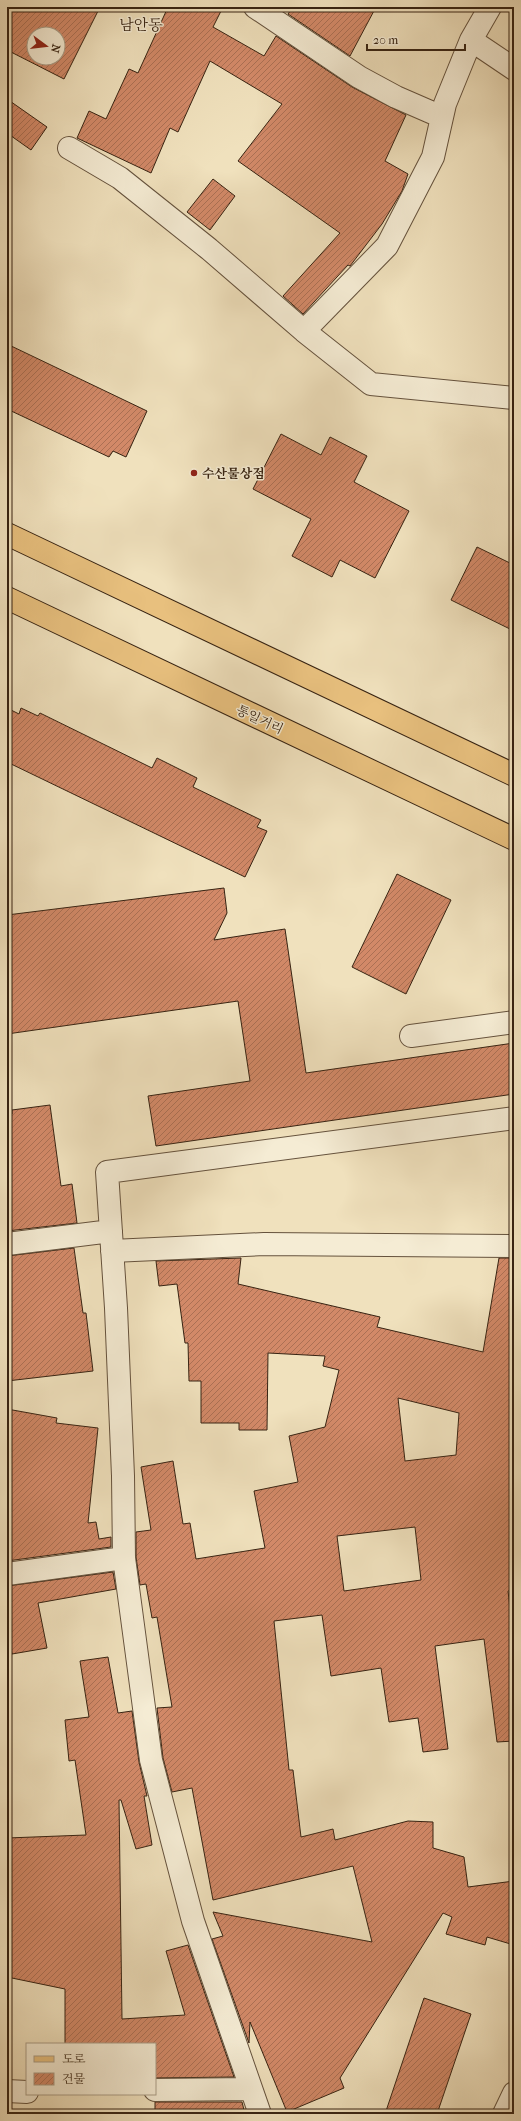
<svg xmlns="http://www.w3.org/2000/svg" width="521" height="2121" font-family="'IM FELL French Canon','Noto Serif KR',serif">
<defs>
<pattern id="building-hatch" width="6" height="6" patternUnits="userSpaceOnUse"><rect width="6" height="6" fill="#d28968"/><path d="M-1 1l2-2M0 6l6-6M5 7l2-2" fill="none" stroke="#ab7054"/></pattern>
</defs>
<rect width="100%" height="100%" fill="#f0e1bd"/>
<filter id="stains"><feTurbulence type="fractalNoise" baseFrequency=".005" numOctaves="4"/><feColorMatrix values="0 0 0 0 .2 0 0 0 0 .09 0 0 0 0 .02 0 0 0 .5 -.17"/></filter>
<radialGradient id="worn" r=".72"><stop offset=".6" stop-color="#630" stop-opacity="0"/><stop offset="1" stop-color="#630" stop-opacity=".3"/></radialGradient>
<!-- building -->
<path fill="url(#building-hatch)" stroke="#372312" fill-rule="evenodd" d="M 7,7 L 100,7 L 64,79 L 7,50 ZM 34,34 L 58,34 L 58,58 L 34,58 Z
M 168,7 L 223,7 L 213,27 L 264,56 L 276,36 L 352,87 L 406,115 L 385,161 L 408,174 L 402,191 L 382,224 L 350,266 L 348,265 L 303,314 L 283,296 L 340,233 L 238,161 L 282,104 L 210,61 L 178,132 L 170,128 L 151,173 L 77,138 L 89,111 L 106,119 L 129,69 L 138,73 Z
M 293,7 L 376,7 L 350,56 L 288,14 Z
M 7,99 L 47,127 L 31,150 L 7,133 Z
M 213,179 L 235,196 L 210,230 L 187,212 Z
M 7,344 L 147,411 L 126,457 L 113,451 L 109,457 L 7,409 Z
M 281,434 L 321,455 L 330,437 L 367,456 L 354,482 L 409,511 L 375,578 L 340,560 L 332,577 L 292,556 L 311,519 L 253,489 Z
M 477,547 L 514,565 L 514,631 L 451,600 Z
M 7,708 L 19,714 L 21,708 L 38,716 L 40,713 L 152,768 L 157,758 L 197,778 L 193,787 L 261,820 L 257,827 L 267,831 L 245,877 L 7,762 Z
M 397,874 L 451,900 L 406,994 L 352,967 Z
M 224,888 L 227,913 L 214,940 L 285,929 L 306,1073 L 514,1043 L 514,1094 L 156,1146 L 148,1096 L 250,1081 L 238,1001 L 7,1034 L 7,915 Z
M 50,1105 L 61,1186 L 72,1184 L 77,1223 L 7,1231 L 7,1115 L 12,1114 L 12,1110 Z
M 74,1248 L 83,1313 L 86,1313 L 93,1371 L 7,1381 L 7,1256 Z
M 241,1258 L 238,1284 L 380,1317 L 377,1327 L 483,1352 L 499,1258 L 514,1258 L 514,1590 L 508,1591 L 514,1643 L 514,1741 L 497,1742 L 484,1639 L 435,1646 L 448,1749 L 423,1752 L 418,1718 L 389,1722 L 381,1668 L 331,1676 L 322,1615 L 274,1621 L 289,1770 L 293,1770 L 301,1837 L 333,1829 L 335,1840 L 408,1821 L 433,1822 L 433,1848 L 464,1857 L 468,1887 L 514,1881 L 514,1945 L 487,1937 L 485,1945 L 446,1934 L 452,1917 L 443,1913 L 340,2078 L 344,2088 L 287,2112 L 250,2022 L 249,2043 L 212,1939 L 223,1936 L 213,1912 L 372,1942 L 353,1866 L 213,1900 L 192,1788 L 172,1792 L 163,1758 L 157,1708 L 172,1707 L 157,1617 L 152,1618 L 146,1584 L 140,1585 L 136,1557 L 136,1532 L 151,1530 L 141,1467 L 173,1461 L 183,1524 L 190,1523 L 196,1559 L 265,1548 L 254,1491 L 298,1482 L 289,1436 L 325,1427 L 339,1370 L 323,1366 L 325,1356 L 268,1353 L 267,1430 L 239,1430 L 239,1423 L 201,1423 L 201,1381 L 189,1381 L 188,1343 L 185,1343 L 177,1284 L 159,1286 L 156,1261 ZM 398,1398 L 459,1413 L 456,1455 L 405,1461 ZM 415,1527 L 421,1580 L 344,1591 L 337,1536 Z
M 7,1409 L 57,1418 L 56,1423 L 98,1428 L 88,1523 L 96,1522 L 99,1539 L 111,1537 L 111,1547 L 7,1561 Z
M 113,1572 L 116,1589 L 38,1603 L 47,1648 L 12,1654 L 7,1627 L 7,1586 Z
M 108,1657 L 118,1713 L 132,1711 L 139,1762 L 147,1796 L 144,1796 L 152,1845 L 136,1849 L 121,1800 L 119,1800 L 122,2019 L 185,2015 L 166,1951 L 188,1945 L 234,2077 L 155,2078 L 155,2044 L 65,2044 L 65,1989 L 7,1977 L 7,1838 L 86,1835 L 75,1760 L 69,1761 L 65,1720 L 89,1717 L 80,1661 Z
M 424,1998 L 471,2014 L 437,2114 L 385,2114 Z
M 155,2102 L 242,2102 L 245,2114 L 155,2114 Z"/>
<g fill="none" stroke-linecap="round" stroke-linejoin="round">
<!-- minor casing -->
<g stroke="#65523d" stroke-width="24">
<path id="minor" d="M 255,7 L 359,77 L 396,97 L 442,117
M 471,40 L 514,69
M 69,148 L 120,178 L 209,249 L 304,331 L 371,384 L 514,398
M 304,331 L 387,246 L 433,157 L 445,104 L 471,40 L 490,7
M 411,1036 L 514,1022
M 7,1244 L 111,1231
M 112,1251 L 264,1244 L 514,1246
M 7,1574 L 124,1558
M 155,2090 L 251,2089
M 7,2091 L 27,2092
M 260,2114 L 193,1921 L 151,1760 L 124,1558 L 123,1476 L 116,1308 L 107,1172 L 514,1118
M 504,2114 L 514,2093"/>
</g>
<!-- major casing -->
<g stroke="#372312" stroke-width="24">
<path id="major" d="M 7,534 L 514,775
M 7,598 L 514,839"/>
</g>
<!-- minor -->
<use href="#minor" stroke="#f5ecd4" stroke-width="22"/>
<!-- major -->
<use href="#major" stroke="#e8c07e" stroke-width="22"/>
</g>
<!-- markers -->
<circle fill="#8f2418" stroke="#f5ecd4" stroke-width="1.5" cx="194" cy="473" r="4"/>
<g text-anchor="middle" stroke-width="3" stroke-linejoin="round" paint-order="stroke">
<!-- poi labels -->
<g font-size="13" font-weight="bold" fill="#372312" stroke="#f5ecd4" text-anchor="start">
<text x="202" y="478">수산물상점</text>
</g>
<!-- street labels -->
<g font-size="13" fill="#372312" stroke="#f5ecd4">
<text transform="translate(260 719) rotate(25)" y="5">통일거리</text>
</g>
<!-- quarter labels -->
<g font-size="15" fill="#372312" stroke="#f5ecd4">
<text x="141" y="30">남안동</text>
</g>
</g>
<!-- margin -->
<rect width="521" height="2121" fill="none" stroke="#f0e1bd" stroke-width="24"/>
<rect x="8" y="8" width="505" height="2105" fill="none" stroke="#372312" stroke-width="2"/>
<rect x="12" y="12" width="497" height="2097" fill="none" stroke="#372312"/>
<!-- legend -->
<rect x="26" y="2043" width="130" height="52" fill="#f5ecd4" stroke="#a99c86"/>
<rect x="34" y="2056" width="20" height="6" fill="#e8c07e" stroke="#a99c86"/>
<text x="62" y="2063" font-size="12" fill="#372312">도로</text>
<rect x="34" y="2073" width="20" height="12" fill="url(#building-hatch)" stroke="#a99c86"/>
<text x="62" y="2083" font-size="12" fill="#372312">건물</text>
<!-- north arrow -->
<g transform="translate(46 46) rotate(105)"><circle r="19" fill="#f5ecd4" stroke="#a99c86"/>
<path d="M0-3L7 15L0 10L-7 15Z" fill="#8f2418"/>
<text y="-6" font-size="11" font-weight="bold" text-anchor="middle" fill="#372312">N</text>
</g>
<!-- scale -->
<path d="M367 44v6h98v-6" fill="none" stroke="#372312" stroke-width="2"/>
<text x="373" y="44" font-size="12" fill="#372312" stroke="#f5ecd4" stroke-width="3" paint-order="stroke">20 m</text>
<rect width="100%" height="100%" filter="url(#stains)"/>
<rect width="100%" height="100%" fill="url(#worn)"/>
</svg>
